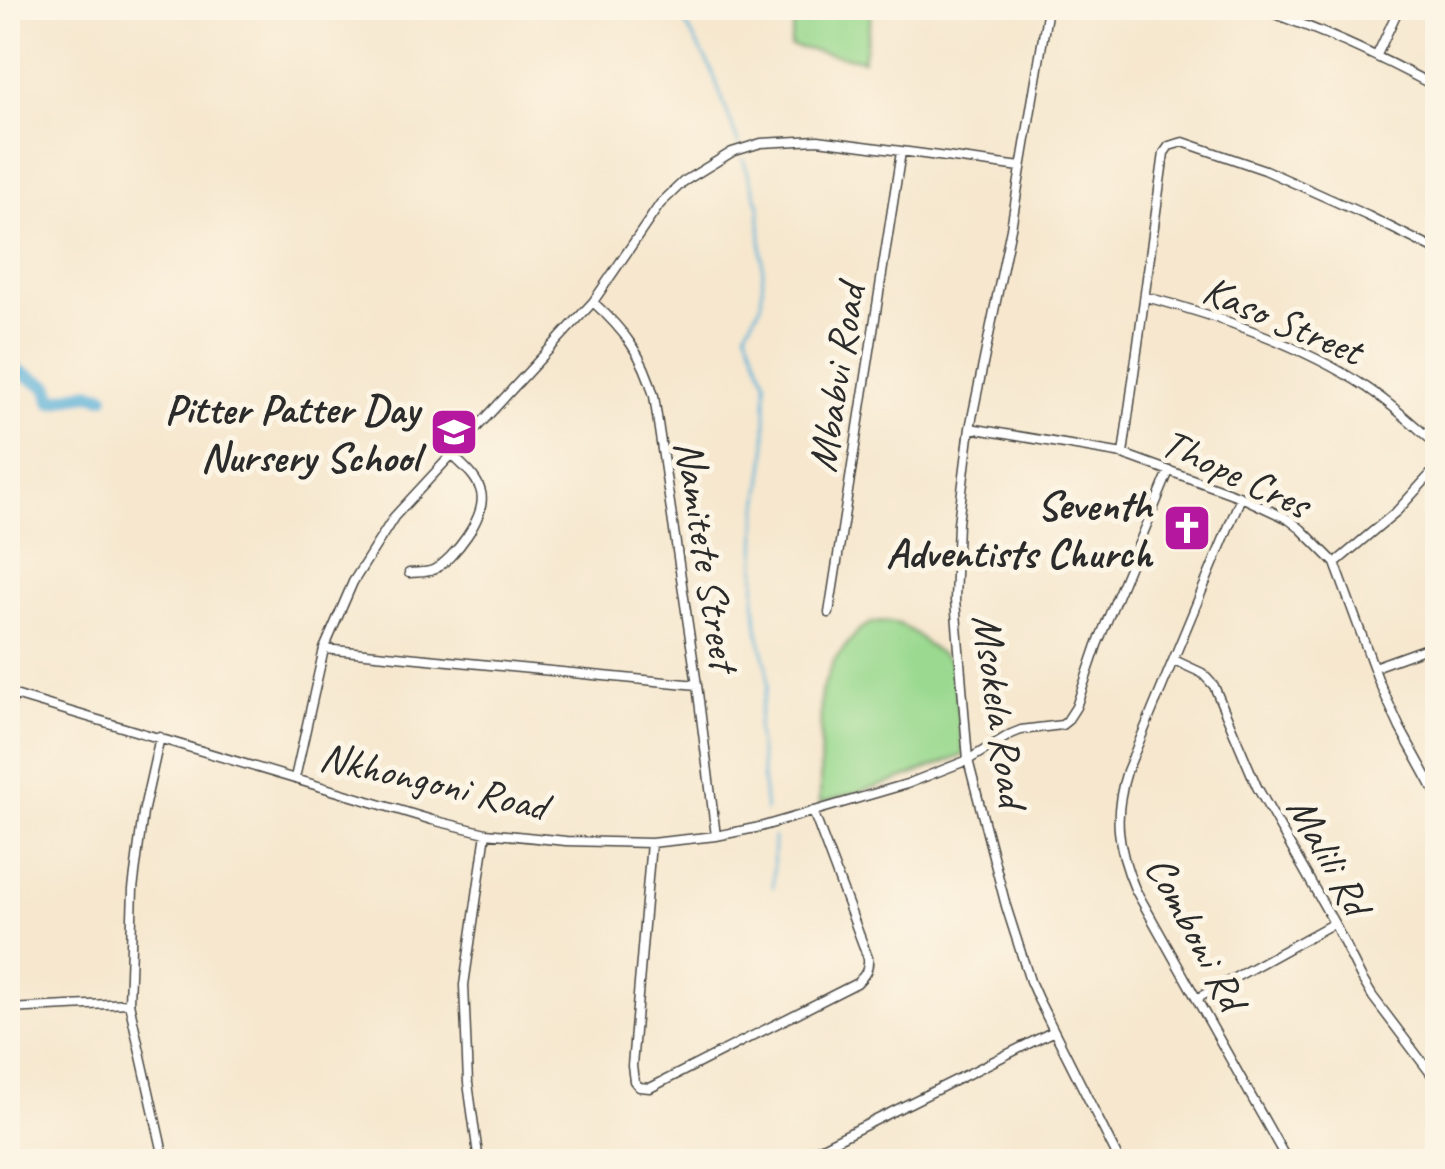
<svg xmlns="http://www.w3.org/2000/svg" width="1445" height="1169" font-family="Caveat,sans-serif">
<rect width="100%" height="100%" fill="#fcf5e5"/>
<filter id="ink" filterUnits="userSpaceOnUse"><feTurbulence type="fractalNoise" baseFrequency=".01" numOctaves="2"/><feDisplacementMap in="SourceGraphic" scale="20" xChannelSelector="R" yChannelSelector="G"/><feConvolveMatrix kernelMatrix="1 2 1 2 8 2 1 2 1" color-interpolation-filters="sRGB"/></filter>
<filter id="wash" filterUnits="userSpaceOnUse"><feTurbulence type="fractalNoise" baseFrequency=".0048" numOctaves="4" result="noise"/><feDisplacementMap in="SourceGraphic" scale="40" xChannelSelector="R" yChannelSelector="G"/><feGaussianBlur stdDeviation="2.25" result="paint"/><feColorMatrix in="noise" values="0 0 0 0 0 0 0 0 0 0 0 0 0 0 0 0 0 1.4 0 .05"/><feComposite in="paint" operator="in"/></filter>
<g filter="url(#wash)">
<rect width="100%" height="100%" fill="#f6e7ce"/>
<!-- green -->
<path fill="#9ad98f" stroke="#62825d" stroke-width="2.5" d="M 797,8 L 873,8 L 863,60 L 790,46 Z
M 888,622 C 909,624 917,637 933,649 C 942,655 948,657 953,666 L 964,755 L 896,781 L 820,803 L 821,692 L 834,661 L 859,630 L 871,623 Z"/>
<g fill="none" stroke-linecap="round" stroke-linejoin="round">
<!-- stream -->
<path stroke="#5bb1d8" stroke-width="2.5" d="M 676,8 L 711,68 L 739,145
M 743,159 L 759,206 L 763,272 L 761,305 L 746,330 L 766,381 L 766,454 L 757,521 L 755,604 L 759,636 L 767,666 L 768,686 L 762,704 L 757,728 L 766,811
M 773,887 L 774,837"/>
<!-- river -->
<path stroke="#5bb1d8" stroke-width="14" d="M 8,366 L 49,387 L 52,401 L 89,393 L 103,396"/>
</g>
</g>
<g filter="url(#ink)">
<g fill="none" stroke-linecap="round" stroke-linejoin="round">
<!-- minor casing -->
<g stroke="#494743" stroke-width="11">
<path id="minor" d="M 1048,8 L 1011,228 L 970,428 L 958,523 L 955,600 L 968,760 L 1006,906 L 1030,981 L 1038,999 L 1120,1162
M 1257,8 C 1320,29 1379,56 1438,88
M 1377,55 L 1399,8
M 1146,297 C 1217,315 1305,347 1366,387 C 1392,404 1415,426 1438,446
M 593,302 C 624,330 643,355 654,396 L 697,685 L 716,836
M 970,428 L 1123,454 L 1241,497 L 1288,519 L 1301,529 L 1335,563 L 1379,682 L 1400,728 L 1438,797
M 1123,454 L 1164,153 L 1169,146 L 1183,142 L 1265,170 L 1368,216 L 1438,251
M 1241,497 L 1127,771 C 1113,815 1117,847 1135,889 L 1288,1162
M 1335,563 L 1397,511 L 1438,466
M 409,573 C 417,572 426,573 433,570 C 454,559 487,516 481,492 C 477,476 463,466 452,455
M 829,613 L 901,152
M 324,649 L 697,685
M 1174,660 L 1202,673 L 1214,686 L 1257,787 L 1334,923 L 1361,977 L 1373,997 L 1438,1083
M 1374,667 L 1438,644
M 8,693 L 432,820 L 486,833 L 566,841 L 651,843 L 716,836 L 760,827 L 907,784 L 968,760 L 1011,734 L 1021,730 L 1062,725 L 1067,721 L 1076,707 L 1097,645 L 1169,471
M 8,718 L 13,694
M 160,737 L 143,813 L 133,889 L 129,1003 L 165,1162
M 295,778 L 324,649 L 353,582 L 394,517 L 593,302 L 660,204 L 683,182 L 732,152 L 761,143 L 818,140 L 1021,167
M 651,843 L 632,1066 L 634,1081 L 639,1087 L 650,1088 L 857,983 C 865,975 869,970 868,958 L 813,811
M 1198,998 L 1334,923
M 8,1009 L 129,1003
M 479,1162 L 468,1083 L 464,985 L 486,833
M 792,1162 L 1054,1031"/>
</g>
<!-- minor -->
<use href="#minor" stroke="#fff" stroke-width="8"/>
</g>
</g>
<!-- icons -->
<defs>
<g id="school-square" transform="scale(2.5)"><rect x="-9" y="-9" width="18" height="18" rx="4" fill="#b5179e" stroke="#fcf5e5"/><path d="M0-5L7-2L0 1L-7-2ZM-4 1L0 2.5L4 1V4Q0 6-4 4Z" fill="#fff"/></g>
<g id="church-square" transform="scale(2.5)"><rect x="-9" y="-9" width="18" height="18" rx="4" fill="#b5179e" stroke="#fcf5e5"/><path d="M-1.2-6h2.4v3.5h3.3v2.4h-3.3V6h-2.4V-.1h-3.3v-2.4h3.3Z" fill="#fff"/></g>
</defs>
<g fill-rule="evenodd">
<use href="#school-square" x="454" y="432"/>
<use href="#church-square" x="1187" y="528"/>
</g>
<g text-anchor="middle" stroke-width="10" stroke-linejoin="round" paint-order="stroke">
<!-- street labels -->
<g font-size="42" fill="#2b2b2b" stroke="#fcf5e5">
<text transform="translate(1283 319) rotate(23)" y="15">Kaso Street</text>
<text transform="translate(835 378) rotate(-81)" y="15">Mbabvi Road</text>
<text transform="translate(1236 472) rotate(25)" y="15">Thope Cres</text>
<text transform="translate(708 555) rotate(81)" y="15">Namitete Street</text>
<text transform="translate(1001 710) rotate(82)" y="15">Msokela Road</text>
<text transform="translate(434 780) rotate(13)" y="15">Nkhongoni Road</text>
<text transform="translate(1330 855) rotate(61)" y="15">Malili Rd</text>
<text transform="translate(1197 932) rotate(62)" y="15">Comboni Rd</text>
</g>
<!-- poi labels -->
<g font-size="42" font-weight="bold" fill="#2b2b2b" stroke="#fcf5e5" text-anchor="end">
<text x="419" y="423">Pitter Patter Day<tspan x="419" dy="48">Nursery School</tspan></text>
<text x="1152" y="519">Seventh<tspan x="1152" dy="48">Adventists Church</tspan></text>
</g>
</g>
<!-- margin -->
<rect width="1445" height="1169" fill="none" stroke="#fcf5e5" stroke-width="40"/>
</svg>
